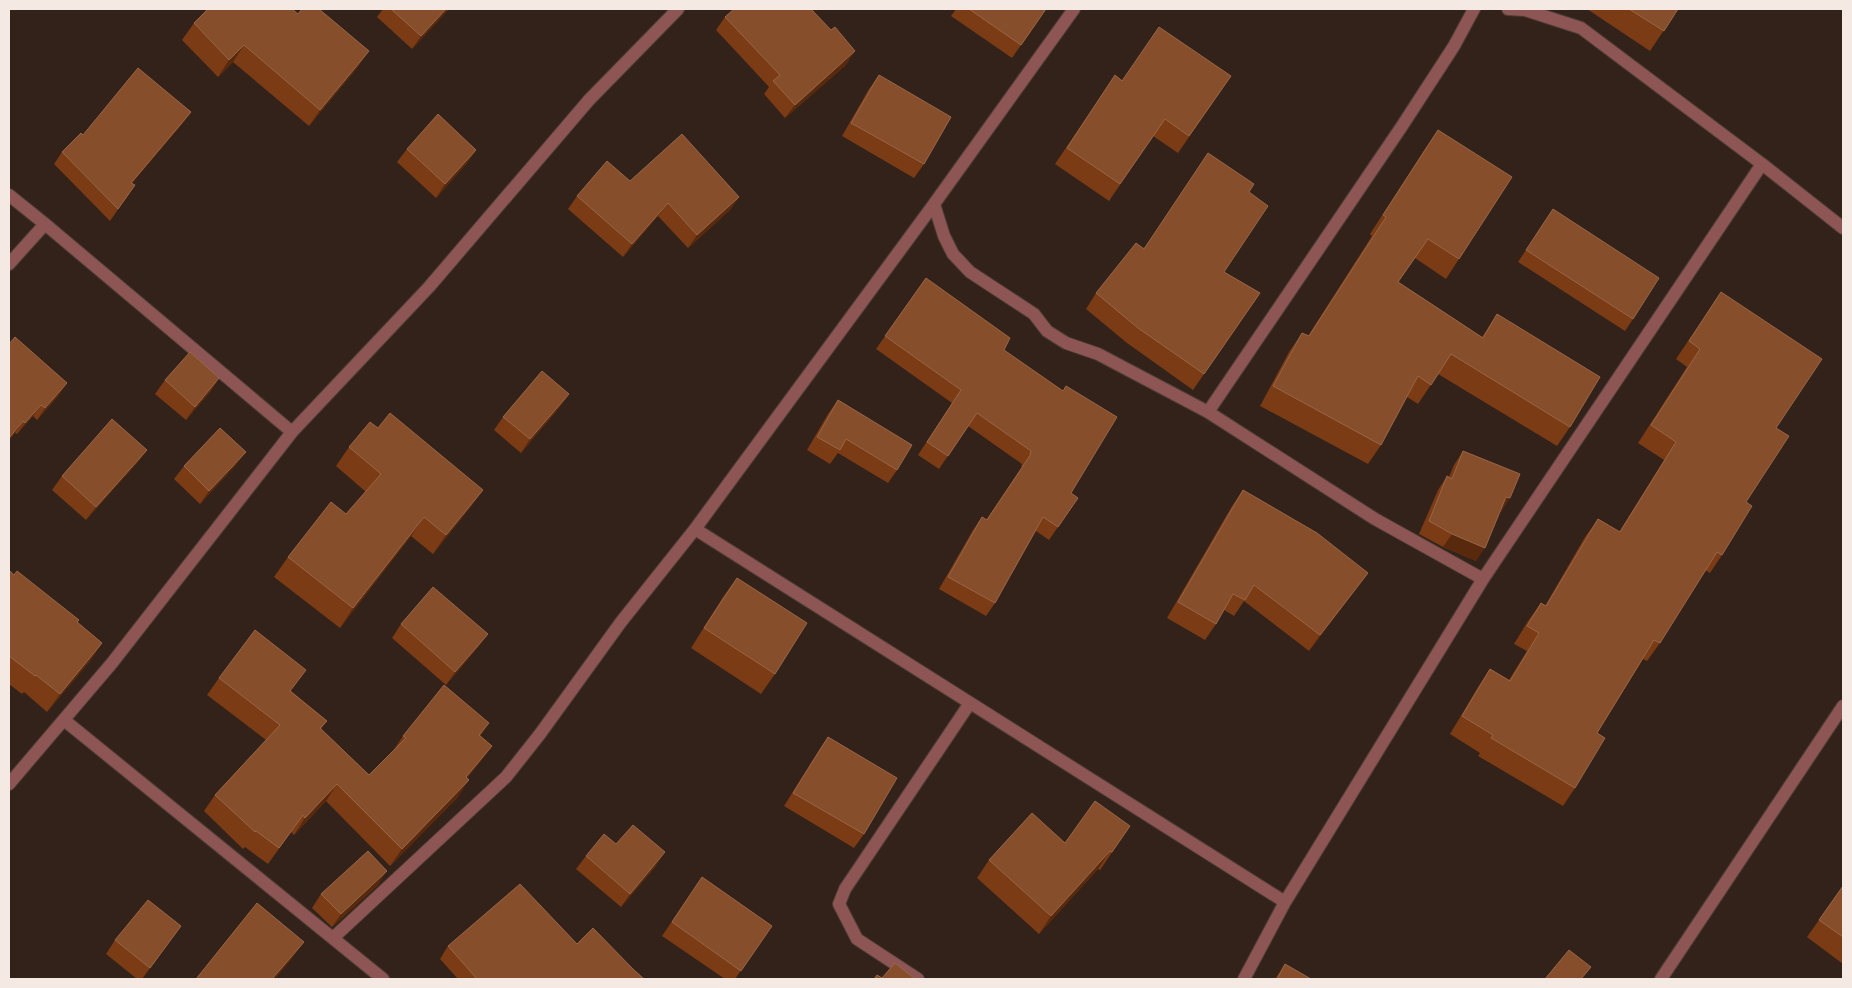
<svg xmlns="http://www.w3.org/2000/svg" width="1852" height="988" font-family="'Noto Sans',sans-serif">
<rect width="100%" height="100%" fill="#33221a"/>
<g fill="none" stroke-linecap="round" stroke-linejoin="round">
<!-- minor casing -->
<g stroke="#4e3e36" stroke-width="14">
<path id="minor" d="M 1508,9 L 1525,10 L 1581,28 L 1762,164 L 1843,228
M 9,195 L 45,224 L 292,432
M 934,204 L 944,236 L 953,254 L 970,272 L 1034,314 L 1047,331 L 1066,343 L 1098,354 L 1208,412 L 1375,519 L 1483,579
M 9,264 L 45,224
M 1208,412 L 1402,126 L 1454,46 L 1474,9
M 695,529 L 1285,902
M 64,720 L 383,979
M 9,784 L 112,663 L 292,432 L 429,287 L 589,100 L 678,9
M 333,938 L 506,777 L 540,734 L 621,622 L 695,529 L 934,204 L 1074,9
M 918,979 L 857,939 L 839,904 L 845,889 L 970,703
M 1244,979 L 1285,902 L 1483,579 L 1762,164
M 1661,979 L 1843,706"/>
</g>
<!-- minor -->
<use href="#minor" stroke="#8d5553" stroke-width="12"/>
</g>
<!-- wall -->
<path fill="#7a3b15" d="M 383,9 L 449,9 L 412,49 L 377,17 Z
M 956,9 L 1046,9 L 1012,58 L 951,16 Z
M 1587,9 L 1678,9 L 1650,51 Z
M 298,14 L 369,51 L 357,68 L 309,126 L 233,62 L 218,77 L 182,40 L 194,23 Z
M 725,17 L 846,65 L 785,118 L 764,94 L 769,87 L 716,30 Z
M 879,75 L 924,164 L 914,178 L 842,136 L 869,89 Z
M 1115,75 L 1122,80 L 1231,76 L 1178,153 L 1153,136 L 1109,201 L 1055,164 Z
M 191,112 L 182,124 L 132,183 L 135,185 L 110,221 L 54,164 L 62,152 L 83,135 Z
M 1438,130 L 1459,259 L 1446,279 L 1415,258 L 1398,282 L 1482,337 L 1497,314 L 1570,427 L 1557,446 L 1438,374 L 1418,404 L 1407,397 L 1381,445 L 1368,464 L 1260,406 L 1289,352 L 1302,333 L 1308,336 L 1372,236 L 1370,234 L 1425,149 Z
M 407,149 L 476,150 L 467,163 L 436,198 L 397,162 Z
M 630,181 L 739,197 L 730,210 L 688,248 L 658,216 L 623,257 L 568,209 L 577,196 Z
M 1249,192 L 1224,272 L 1260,293 L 1193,390 L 1127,343 L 1086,309 L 1096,293 L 1143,248 Z
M 1553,209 L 1633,319 L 1625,331 L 1518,262 Z
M 926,278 L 1004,350 L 1071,493 L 1078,498 L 1049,540 L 1036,531 L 995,603 L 986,616 L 939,589 L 973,530 L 982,517 L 986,520 L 1022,467 L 1021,466 L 1022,464 L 968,426 L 939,469 L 918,455 L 952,403 L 876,349 Z
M 1721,292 L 1776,428 L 1746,502 L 1722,555 L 1710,573 L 1705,570 L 1660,643 L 1647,661 L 1643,659 L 1597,733 L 1575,788 L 1563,806 L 1478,756 L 1480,753 L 1450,734 L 1478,687 L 1490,669 L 1509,680 L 1527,651 L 1514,644 L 1528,621 L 1541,603 L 1545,606 L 1585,537 L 1598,519 L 1619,532 L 1664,460 L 1638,443 L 1687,367 L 1676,359 Z
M 9,344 L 59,395 L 37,420 L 33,416 L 17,434 L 15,433 L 9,440 Z
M 219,378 L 210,392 L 186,420 L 155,394 L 165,380 Z
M 569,394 L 559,408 L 521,453 L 494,430 L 503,417 Z
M 838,400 L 897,470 L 888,483 L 838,453 L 830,464 L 807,450 L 828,414 Z
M 378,428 L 483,490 L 469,509 L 433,554 L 411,536 L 340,628 L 274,577 L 288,557 L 346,514 L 366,492 L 336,466 L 349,447 Z
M 147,450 L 137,463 L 86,520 L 52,490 L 62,476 Z
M 1463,451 L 1501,512 L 1500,511 L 1476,561 L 1443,547 L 1419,534 L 1438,490 L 1447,476 L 1449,477 L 1454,465 Z
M 236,465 L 200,504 L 174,479 L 184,466 Z
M 1243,490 L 1368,573 L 1309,651 L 1244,601 L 1234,616 L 1224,610 L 1216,624 L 1205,640 L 1167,618 L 1232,506 Z
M 9,570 L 14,575 L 77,622 L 102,643 L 90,661 L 47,712 L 24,692 L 22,694 L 9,684 Z
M 737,578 L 775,674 L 761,694 L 691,648 L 723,597 Z
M 401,624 L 488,634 L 478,647 L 446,685 L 392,638 Z
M 219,678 L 291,691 L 327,721 L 321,729 L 369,775 L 393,751 L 403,736 L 489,723 L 480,736 L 492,746 L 480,762 L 467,778 L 458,797 L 390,866 L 326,801 L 294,835 L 291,832 L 268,864 L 245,847 L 243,849 L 204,811 L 215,795 L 266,740 L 207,695 Z
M 828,737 L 864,834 L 854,848 L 784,806 L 819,750 Z
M 1130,826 L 1100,870 L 1098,869 L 1039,934 L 977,878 L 989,860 L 1065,843 Z
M 616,844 L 656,866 L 621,907 L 576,869 L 586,856 Z
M 702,877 L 772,926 L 735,979 L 725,979 L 662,936 Z
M 378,885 L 332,927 L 312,908 L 321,894 Z
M 1843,886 L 1843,964 L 1807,937 Z
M 181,926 L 142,979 L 137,979 L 106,954 L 115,940 Z
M 577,944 L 633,969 L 644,979 L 458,979 L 440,959 L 448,946 Z
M 1285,964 L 1311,979 L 1275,979 Z"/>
<!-- shaded-wall -->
<path fill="#58290d" d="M 446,9 L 449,9 L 412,49 L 421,36 Z
M 244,45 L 233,62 L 218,77 L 229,60 Z
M 369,51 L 357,68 L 309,126 L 320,110 Z
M 855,51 L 846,65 L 785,118 L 795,105 Z
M 191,112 L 182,124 L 123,194 L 131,183 Z
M 476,150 L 467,163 L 436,198 L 445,184 Z
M 739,197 L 730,210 L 688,248 L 697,235 Z
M 668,203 L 658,216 L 623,257 L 632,244 Z
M 219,378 L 210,392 L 186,420 L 195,407 Z
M 67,383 L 59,395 L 37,420 L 45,408 Z
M 569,394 L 559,408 L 521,453 L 530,439 Z
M 41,405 L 33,416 L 17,434 L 25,423 Z
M 23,421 L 15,433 L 9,440 L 9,438 Z
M 147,450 L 137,463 L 86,520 L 96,507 Z
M 246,452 L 236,465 L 200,504 L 209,491 Z
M 483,490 L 469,509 L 433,554 L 446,535 Z
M 1506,497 L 1510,498 L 1501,512 L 1497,510 Z
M 424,517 L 411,536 L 340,628 L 353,608 Z
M 1452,534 L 1485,548 L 1476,561 L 1443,547 Z
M 1368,573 L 1357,588 L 1309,651 L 1320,635 Z
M 488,634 L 478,647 L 446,685 L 455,672 Z
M 102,643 L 90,661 L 47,712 L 60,694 Z
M 492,746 L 480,762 L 454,794 L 466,777 Z
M 469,780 L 458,797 L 390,866 L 402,849 Z
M 337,784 L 326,801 L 294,835 L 305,818 Z
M 1110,851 L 1098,869 L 1039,934 L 1051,916 Z
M 665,852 L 656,866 L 621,907 L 630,894 Z
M 387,871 L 378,885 L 332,927 L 341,914 Z
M 304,942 L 290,961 L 275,979 L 272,979 Z"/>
<!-- building -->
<path fill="#874e2b" stroke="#996648" d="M 208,9 L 292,9 L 298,14 L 302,9 L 319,9 L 369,51 L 320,110 L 244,45 L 229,60 L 194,23 Z
M 391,9 L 446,9 L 421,36 Z
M 734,9 L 811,9 L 831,30 L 835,27 L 855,51 L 795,105 L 773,81 L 780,75 L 725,17 Z
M 969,9 L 1046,9 L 1021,45 Z
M 1629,9 L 1678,9 L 1664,31 Z
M 1159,27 L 1231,76 L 1189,136 L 1165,119 L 1120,184 L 1067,148 L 1115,75 L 1122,81 Z
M 138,68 L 191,112 L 131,183 L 135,185 L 118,209 L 62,152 L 81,133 L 83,135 Z
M 879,75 L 951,117 L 924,164 L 851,123 Z
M 438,114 L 476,150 L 445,184 L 407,149 Z
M 1438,130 L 1512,177 L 1459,259 L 1428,239 L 1398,282 L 1483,338 L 1497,314 L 1600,377 L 1570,427 L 1451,354 L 1431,385 L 1418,376 L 1381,445 L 1273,386 L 1302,333 L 1309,336 L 1386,217 L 1383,215 Z
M 682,134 L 739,197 L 697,235 L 668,203 L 632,244 L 577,196 L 607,161 L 630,181 Z
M 1208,153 L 1254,184 L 1249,192 L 1268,206 L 1224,272 L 1260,293 L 1204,374 L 1138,328 L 1096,293 L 1136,243 L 1144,249 Z
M 1553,209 L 1659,278 L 1633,319 L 1526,250 Z
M 926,278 L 1010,338 L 1004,350 L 1063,391 L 1066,386 L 1117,417 L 1071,493 L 1078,498 L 1058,527 L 1043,517 L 995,603 L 948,577 L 982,517 L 987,520 L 1031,454 L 1030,454 L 1031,451 L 977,413 L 948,456 L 927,442 L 961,390 L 885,336 Z
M 1721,292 L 1822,359 L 1776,428 L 1789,436 L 1746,502 L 1752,506 L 1722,555 L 1717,552 L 1660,643 L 1654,640 L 1597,733 L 1605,738 L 1575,788 L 1491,738 L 1493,735 L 1462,716 L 1490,669 L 1510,681 L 1539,633 L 1527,626 L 1541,603 L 1546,606 L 1598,519 L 1620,532 L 1676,442 L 1651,425 L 1700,349 L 1689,341 Z
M 15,337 L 67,383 L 45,408 L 41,405 L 25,423 L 23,421 L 9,438 L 9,344 Z
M 190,352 L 219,378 L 195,407 L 165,380 Z
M 542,371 L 569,394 L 530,439 L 503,417 Z
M 838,400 L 912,445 L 897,470 L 846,439 L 840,450 L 817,437 Z
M 390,413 L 483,490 L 446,535 L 424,517 L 353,608 L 288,557 L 331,502 L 346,514 L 381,474 L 349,447 L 370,422 L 378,428 Z
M 112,419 L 147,450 L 96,507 L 62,476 Z
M 220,428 L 246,452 L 209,491 L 184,466 Z
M 1463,451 L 1520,474 L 1510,498 L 1506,497 L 1485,548 L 1452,534 L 1429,521 L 1447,476 L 1452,479 Z
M 1243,490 L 1317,533 L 1368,573 L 1320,635 L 1254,585 L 1245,600 L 1233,594 L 1216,624 L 1178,602 Z
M 9,570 L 14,575 L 17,571 L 79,620 L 77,622 L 102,643 L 60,694 L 36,675 L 35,676 L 9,656 Z
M 737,578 L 807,623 L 775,674 L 704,628 Z
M 433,587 L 488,634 L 455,672 L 401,624 Z
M 255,630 L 306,670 L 290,691 L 327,721 L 320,728 L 369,775 L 406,738 L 403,736 L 444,685 L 489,723 L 479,735 L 492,746 L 466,777 L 469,780 L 402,849 L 337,784 L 305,818 L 303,815 L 279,848 L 256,831 L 255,832 L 215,795 L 280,725 L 219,678 Z
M 828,737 L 897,778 L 864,834 L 793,793 Z
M 1095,801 L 1130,826 L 1112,852 L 1110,851 L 1051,916 L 989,860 L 1032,813 L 1065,843 Z
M 633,825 L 665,852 L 630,894 L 586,856 L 604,834 L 616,844 Z
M 368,851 L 387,871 L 341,914 L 321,894 Z
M 702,877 L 772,926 L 741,971 L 672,922 Z
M 520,884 L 577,944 L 593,928 L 633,969 L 644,979 L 477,979 L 448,946 Z
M 1843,886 L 1843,937 L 1819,920 Z
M 148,900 L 181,926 L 150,968 L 115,940 Z
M 257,903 L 304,942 L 272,979 L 196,979 Z
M 1569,950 L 1591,967 L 1581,979 L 1545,979 Z
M 895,963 L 915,979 L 874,979 L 877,975 L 882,978 Z
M 1285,964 L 1311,979 L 1277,979 Z"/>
<!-- border -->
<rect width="1852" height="988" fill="none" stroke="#f5e9e4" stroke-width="20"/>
</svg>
